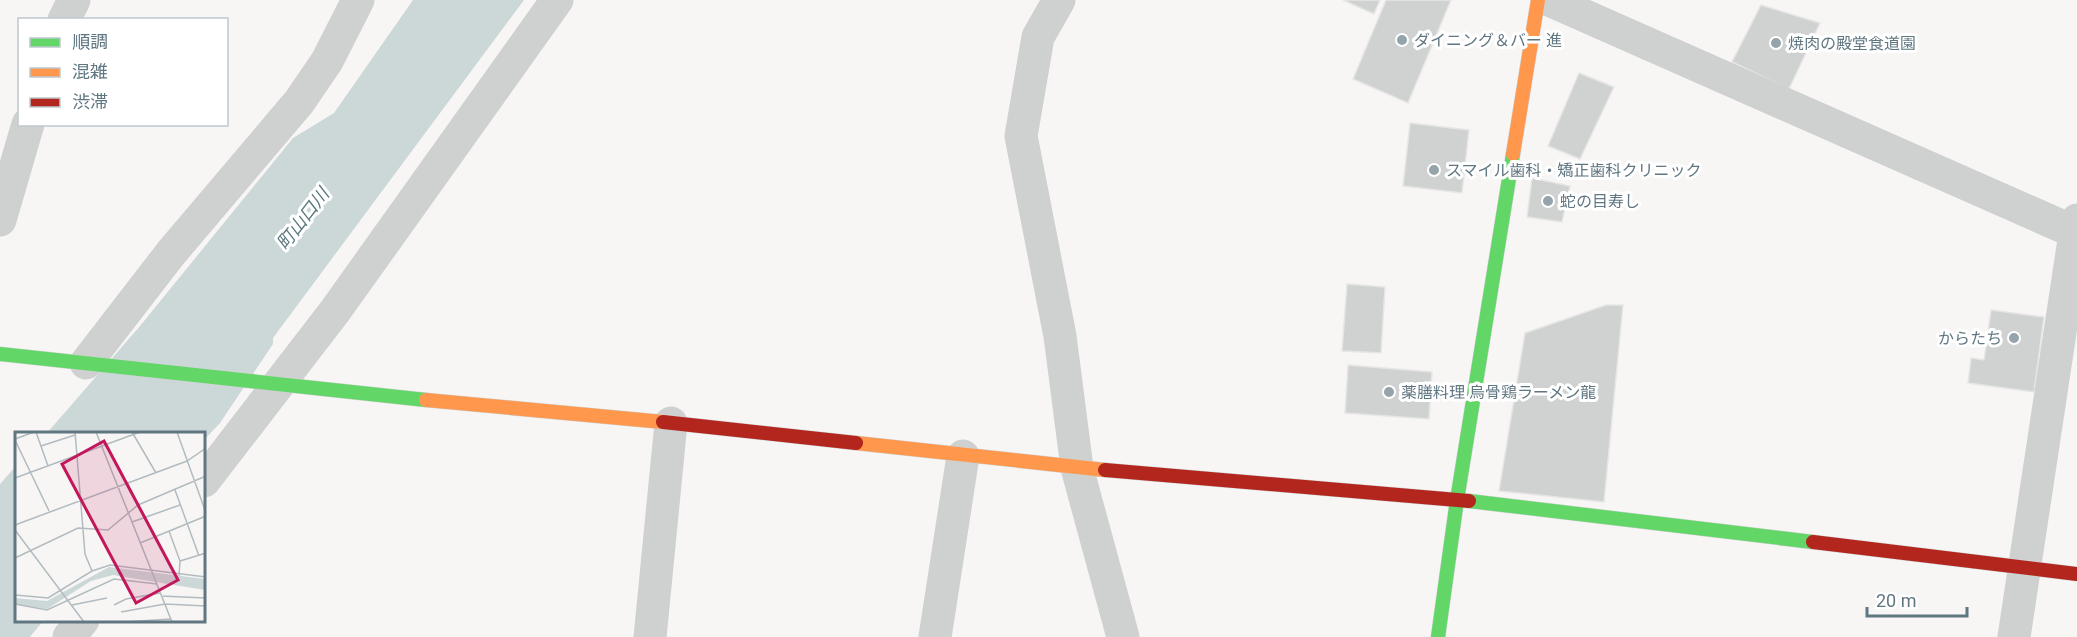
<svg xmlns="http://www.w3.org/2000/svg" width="2077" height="637" font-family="Roboto,'Noto Sans JP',sans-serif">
<rect width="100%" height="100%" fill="#f7f6f5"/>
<!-- water -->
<path fill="#ccd7d8" d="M 413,0 L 524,0 L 273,338 L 273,344 L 220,423 L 204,440 L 204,433 L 47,433 L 140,326 L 293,138 L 334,113 Z
M 16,466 L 16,620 L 43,621 L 30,637 L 0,637 L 0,484 Z"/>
<!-- building -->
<path fill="#d0d2d2" stroke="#e6e6e5" stroke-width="1.5" d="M 1343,0 L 1380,0 L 1374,14 Z
M 1386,0 L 1451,0 L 1408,103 L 1353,79 Z
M 1761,5 L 1820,23 L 1789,89 L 1732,62 Z
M 1579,73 L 1614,87 L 1580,159 L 1548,146 Z
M 1410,123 L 1469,130 L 1462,193 L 1403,186 Z
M 1532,178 L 1570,186 L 1562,222 L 1527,217 Z
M 1347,284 L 1385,287 L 1381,353 L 1342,351 Z
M 1606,305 L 1623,305 L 1604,502 L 1499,491 L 1525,333 Z
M 1991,310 L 2044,317 L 2034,392 L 1968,383 L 1971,358 L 1984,360 Z
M 1348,365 L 1432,372 L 1429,419 L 1345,413 Z"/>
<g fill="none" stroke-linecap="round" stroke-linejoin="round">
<!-- fast casing -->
<g stroke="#d0d3d4" stroke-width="15">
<path id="fast" d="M 0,354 L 426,400
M 1469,501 L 1813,542
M 1438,637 L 1457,500 L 1513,154"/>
</g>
<!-- slow casing -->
<g stroke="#d0d3d4" stroke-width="15">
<path id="slow" d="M 1513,154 L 1538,0
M 426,400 L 663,422
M 856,443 L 1105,470"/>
</g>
<!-- jam casing -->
<g stroke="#d0d3d4" stroke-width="15">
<path id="jam" d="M 663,422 L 856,443
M 1105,470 L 1469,501
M 1813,542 L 2077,574"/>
</g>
<!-- street -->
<path stroke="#cfd0d0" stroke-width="33" d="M 1059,0 L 1038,37 L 1021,136 L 1060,336 L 1077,468 L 1123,637
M 1549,0 L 2077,233
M 64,20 L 74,0
M 0,220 L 28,124
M 86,363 L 171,253 L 299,102 L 327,61 L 358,0
M 204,481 L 335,311 L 557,0
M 69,637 L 83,620
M 650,637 L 671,423
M 935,637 L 963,456
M 2014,637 L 2077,220"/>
<!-- fast -->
<use href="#fast" stroke="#63d668" stroke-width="14"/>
<!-- slow -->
<use href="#slow" stroke="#ff974d" stroke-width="14"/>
<!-- jam -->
<use href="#jam" stroke="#b3261e" stroke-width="14"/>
</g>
<!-- markers -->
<g fill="#95a3aa" stroke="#fff" stroke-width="2">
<circle cx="1402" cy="40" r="6"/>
<circle cx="1776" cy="43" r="6"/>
<circle cx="1434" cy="170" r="6"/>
<circle cx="1548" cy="201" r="6"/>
<circle cx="2014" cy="338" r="6"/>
<circle cx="1389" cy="392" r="6"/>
</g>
<g text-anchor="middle" stroke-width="6" stroke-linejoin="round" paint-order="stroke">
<!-- poi labels -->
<g font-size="16" fill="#607782" stroke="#fff" text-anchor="start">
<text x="1414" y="46">ダイニング＆バー 進</text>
<text x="1788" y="49">焼肉の殿堂食道園</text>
<text x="1446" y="176">スマイル歯科・矯正歯科クリニック</text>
<text x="1560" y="207">蛇の目寿し</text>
<text x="2002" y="344" text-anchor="end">からたち</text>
<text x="1401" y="398">薬膳料理 烏骨鶏ラーメン龍</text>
</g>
<!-- water labels -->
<g font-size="18" font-style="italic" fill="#5b777d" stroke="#fff">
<text transform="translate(303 219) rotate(-52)" y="6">町山口川</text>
</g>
</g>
<!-- overview -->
<g transform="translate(15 432)">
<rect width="190" height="190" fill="#f7f6f5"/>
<path d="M 94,135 L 190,147 L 190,158 L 98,143 L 76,149 L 32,177 L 0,172 L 0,166 L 32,169 Z" fill="#ccd7d8"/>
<path fill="none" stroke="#b2bbc0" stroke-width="1.5" d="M 21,0 L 33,34M 60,0 L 70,122 L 77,139M 81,0 L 157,190M 117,0 L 141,41M 162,0 L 191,81M 0,7 L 19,0M 0,8 L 34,79M 26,14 L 60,3M 0,46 L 125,0M 160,58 L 184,124M 117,90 L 165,73M 0,93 L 172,29 L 191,16M 0,98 L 69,190M 154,99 L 165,129 L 164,144M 125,111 L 191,84M 0,126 L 63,96 L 93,98 L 123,73 L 191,44M 165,129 L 191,121M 0,163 L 33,166 L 77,139 L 95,133 L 191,145M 146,164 L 191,166M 0,172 L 32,178 L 99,147 L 142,152M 57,173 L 92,166M 99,173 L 111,167 L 145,161M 106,180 L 150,172 L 191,174M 109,190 L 156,187"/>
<path fill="#c2185b" fill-opacity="0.15" stroke="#c2185b" stroke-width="3" d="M 89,9 L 163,148 L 121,171 L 47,32 Z"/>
<rect width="190" height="190" fill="none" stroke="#607782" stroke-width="3"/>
</g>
<!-- legend -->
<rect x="18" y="18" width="210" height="108" fill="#ffffff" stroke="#bfc9cd" stroke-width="1.5"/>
<rect x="30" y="38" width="30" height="9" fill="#63d668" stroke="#bfc9cd" stroke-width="1.5"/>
<text x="72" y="48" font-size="18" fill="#607782">順調</text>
<rect x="30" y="68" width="30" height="9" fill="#ff974d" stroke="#bfc9cd" stroke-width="1.5"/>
<text x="72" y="78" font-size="18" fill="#607782">混雑</text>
<rect x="30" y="98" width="30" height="9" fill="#b3261e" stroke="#bfc9cd" stroke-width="1.5"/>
<text x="72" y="108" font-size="18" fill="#607782">渋滞</text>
<!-- scale -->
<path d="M1867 607v9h100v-9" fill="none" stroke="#607782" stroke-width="3"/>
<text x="1876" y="607" font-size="18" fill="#607782" stroke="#ffffff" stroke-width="4.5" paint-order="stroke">20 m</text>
</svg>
